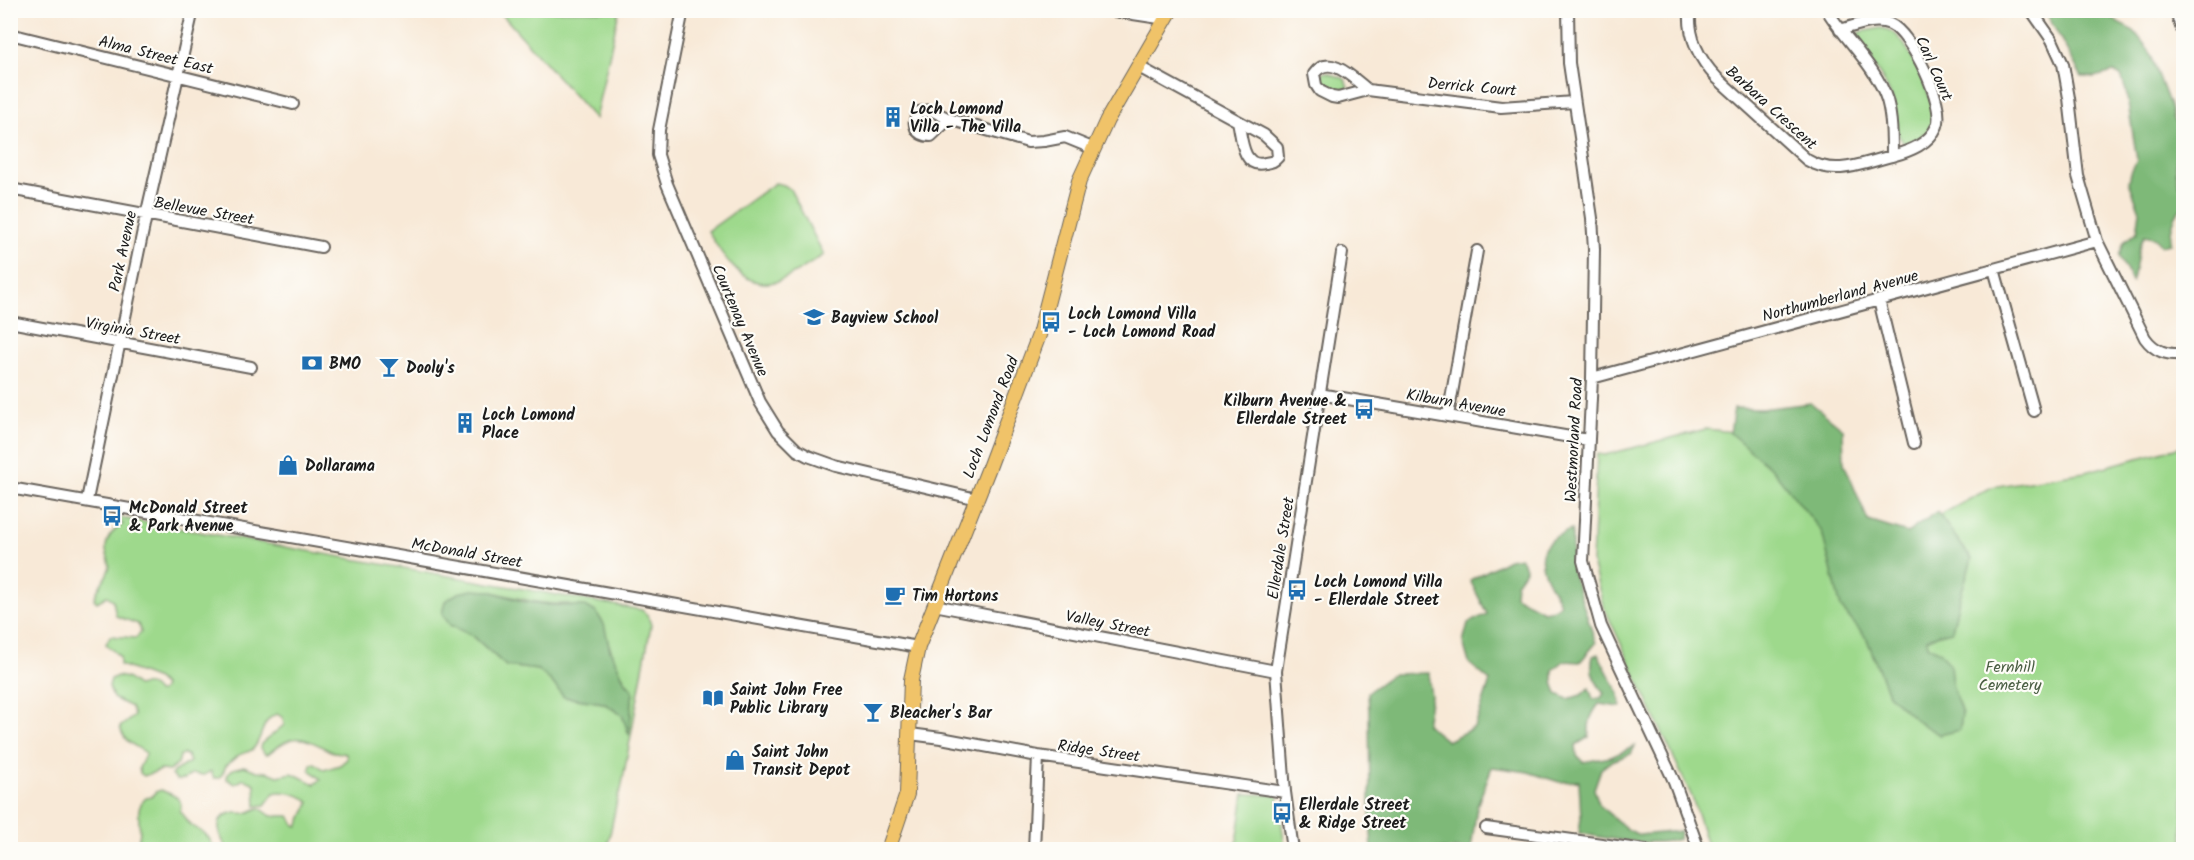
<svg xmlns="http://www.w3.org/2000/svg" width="2194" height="860" font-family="Kalam,sans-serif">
<rect width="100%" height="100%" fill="#fdfcf7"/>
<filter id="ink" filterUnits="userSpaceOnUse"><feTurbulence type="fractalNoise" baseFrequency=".0167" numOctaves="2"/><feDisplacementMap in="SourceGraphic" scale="12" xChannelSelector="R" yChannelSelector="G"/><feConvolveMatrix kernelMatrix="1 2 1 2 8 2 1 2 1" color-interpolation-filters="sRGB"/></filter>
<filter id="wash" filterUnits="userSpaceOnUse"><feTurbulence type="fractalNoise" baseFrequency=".008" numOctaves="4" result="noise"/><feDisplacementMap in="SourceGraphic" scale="24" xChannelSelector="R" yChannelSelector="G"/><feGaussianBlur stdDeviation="1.35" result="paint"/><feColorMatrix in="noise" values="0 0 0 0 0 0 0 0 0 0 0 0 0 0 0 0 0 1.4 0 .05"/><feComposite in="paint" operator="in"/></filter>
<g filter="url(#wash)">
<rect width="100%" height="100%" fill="#f8e9d7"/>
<!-- green -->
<path fill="#9ed98c" stroke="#5d7a54" stroke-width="1.5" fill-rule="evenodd" d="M 499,11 L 619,11 L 595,119 Z
M 1881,28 C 1886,29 1890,30 1894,33 C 1910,46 1933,97 1933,117 C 1933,125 1927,132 1921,137 C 1916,141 1911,144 1904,143 C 1894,134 1896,115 1893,102 C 1886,78 1869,62 1857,41 L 1856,37 L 1860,32 Z
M 1327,72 L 1345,79 L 1348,87 C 1337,96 1315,89 1322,73 Z
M 775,183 L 784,185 L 790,189 L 824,255 C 809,264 791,278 775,282 C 743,290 721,254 708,231 Z
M 1706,429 L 1829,443 L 1868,521 L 1907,533 L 1992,487 L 2085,472 L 2183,446 L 2183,849 L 1708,849 L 1692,797 L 1603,605 L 1592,562 L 1597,454 L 1605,455 Z
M 115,517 L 642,610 L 648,616 L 651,625 L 621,790 L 618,795 L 607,849 L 227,849 C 220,837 211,819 231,813 C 235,812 241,814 246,813 C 251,812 254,809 260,808 L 271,816 L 289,816 L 295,825 L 298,826 L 309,803 C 304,795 284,790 274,793 L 265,805 L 256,806 L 255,784 L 244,779 L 235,784 L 227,779 C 227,770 235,768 244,766 L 257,771 L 268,772 L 278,776 L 292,773 L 315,784 L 321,779 L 310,770 L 311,764 L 315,763 L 324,770 L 340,765 L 347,759 L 346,754 C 341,752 334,753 328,750 C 301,735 293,733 268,754 L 265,754 L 260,748 L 261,744 L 284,725 L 283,718 L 277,714 C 263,719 263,733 256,745 C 251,754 243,751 236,757 C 234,759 227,764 226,766 C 223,771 224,774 219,778 L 214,778 L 211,771 L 204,775 L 191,774 L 185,779 L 177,780 L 172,775 L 173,772 L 190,762 L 187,755 L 183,754 L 180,756 L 178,764 L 169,771 L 161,770 L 144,776 L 140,773 L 139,768 L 146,753 C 132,743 125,744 120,727 L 134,716 L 131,707 L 113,698 L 109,686 L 111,679 L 117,676 L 127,678 L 137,686 C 146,684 151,683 157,692 L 161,692 L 164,686 L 157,679 L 120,665 L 120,657 L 106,644 L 110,636 L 136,638 L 141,632 L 138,624 L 116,616 L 113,600 L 107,596 L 97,602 L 94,599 C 97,588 106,579 109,569 C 111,564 109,560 107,555 C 103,541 112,531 123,524 L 116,520 ZM 489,591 C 516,598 541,605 569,604 C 579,613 603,629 607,640 C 615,658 619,676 633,690 L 629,733 L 622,715 L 603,703 L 564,697 L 552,682 L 538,670 L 506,666 L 473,636 L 450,625 Z
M 161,790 C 171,795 185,796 180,811 C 183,815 186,820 190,824 C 202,834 207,830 214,849 L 131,849 C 151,834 128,814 146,798 L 152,797 L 155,792 Z
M 1244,794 L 1278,795 L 1285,849 L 1236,850 Z"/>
<!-- forest -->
<path fill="#7eb978" stroke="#4d6a4a" stroke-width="1.5" d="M 2045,11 L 2107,11 L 2118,23 L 2134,31 L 2149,50 L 2170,106 L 2173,120 L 2183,127 L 2183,153 L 2176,155 C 2176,168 2175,180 2183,190 L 2183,207 C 2172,216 2171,230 2170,244 L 2160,245 L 2156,238 L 2145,235 C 2135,250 2138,266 2132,282 L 2119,256 L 2124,242 L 2137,232 L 2140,211 L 2129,182 L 2131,172 L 2137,160 L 2126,91 L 2121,76 L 2114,72 L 2094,77 L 2082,77 Z
M 1811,403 L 1843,429 L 1844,463 L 1868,521 L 1907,533 L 1937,512 L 1972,559 L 1958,604 L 1952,631 L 1939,634 L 1927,639 L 1928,646 L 1941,652 L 1950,665 L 1952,684 L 1962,714 L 1960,730 L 1940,735 L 1918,722 L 1888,694 L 1867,639 L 1841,608 L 1822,532 L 1773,470 L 1730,433 L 1734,408 L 1761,409 Z
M 1572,530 L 1572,571 L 1596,643 L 1580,662 L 1564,661 L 1553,670 L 1553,682 L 1557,694 L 1568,699 L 1581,695 L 1589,688 L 1593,699 L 1601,698 L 1604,693 C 1594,680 1589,672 1593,656 L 1598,654 L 1619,694 L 1621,707 L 1599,704 C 1590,716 1588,723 1589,737 L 1576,745 L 1577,756 L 1583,762 L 1611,757 L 1635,746 L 1631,754 L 1612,761 L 1601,769 L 1594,789 L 1600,806 L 1627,829 L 1639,835 L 1680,831 L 1679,839 C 1649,847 1609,839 1579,833 L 1581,818 L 1579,781 L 1559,782 L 1528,772 L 1492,767 L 1477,806 L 1471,849 L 1372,849 C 1368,797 1371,745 1368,692 L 1393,674 L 1428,673 L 1431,696 L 1426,724 L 1447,741 L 1475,727 L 1490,681 L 1469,663 L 1463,642 L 1468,623 L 1487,614 L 1470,580 L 1509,559 L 1520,557 L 1526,569 L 1516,583 L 1515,596 L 1543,611 L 1554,609 L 1560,604 C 1558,596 1552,590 1549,583 C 1533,554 1543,539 1572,530 Z
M 472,590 L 489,591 L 522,601 L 550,605 L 585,606 L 596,612 L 604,624 L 610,650 L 625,682 L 633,690 L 629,735 L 622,715 L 604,703 L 564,697 L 552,682 L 538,670 L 506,666 L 473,636 L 450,625 L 442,614 L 445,601 L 458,593 Z"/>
</g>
<g filter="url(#ink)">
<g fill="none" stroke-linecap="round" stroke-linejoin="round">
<!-- minor casing -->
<g stroke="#69645d" stroke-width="14">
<path id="minor" d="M 683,10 L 659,130 L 658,155 L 667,184 L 760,402 L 778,431 L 797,450 L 808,456 L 836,466 L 977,499
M 1107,10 L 1166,19
M 1568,10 L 1569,63 L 1592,218 L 1594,249 L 1592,378 L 1583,561 L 1601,626 L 1674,781 L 1699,850
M 1690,10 C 1688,38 1699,59 1717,78 L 1807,160 C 1835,177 1863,163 1892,156 C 1892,137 1892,118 1887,100 C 1876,66 1845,40 1827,10
M 2031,10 L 2052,40 L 2063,64 L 2069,98 L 2078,176 L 2097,241 L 2145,338 C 2155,352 2167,355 2184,354
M 2175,10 L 2184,35
M 1840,30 C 1855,26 1875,17 1890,24 C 1911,33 1946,105 1937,126 C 1929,144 1910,151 1892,156
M 10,34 L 293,104
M 1139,67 L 1238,121 C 1242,138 1242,169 1265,163 C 1271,162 1274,162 1278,157 L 1277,147 L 1264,135 L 1238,121
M 1368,90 C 1354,79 1329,52 1314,74 L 1316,85 L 1320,91 L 1332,97 L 1338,98 L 1368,90 L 1501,107 L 1574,102
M 949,119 L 931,136 C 916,136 910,124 919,112 L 931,110 L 949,119 L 1028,142 L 1044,141 L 1065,137 L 1092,148
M 10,189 L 321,247
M 1994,269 L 2034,411
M 1879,300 L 1914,443
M 10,322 L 251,367
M 1592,378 L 2097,241
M 1319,394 L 1588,440
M 1448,416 L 1477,251
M 10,488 L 918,647
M 87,500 L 146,216 L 193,10
M 934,605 L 1276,671
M 910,734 L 941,738 L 1038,756 L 1285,792
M 1486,828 L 1645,850
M 1034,850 L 1038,756
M 1293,850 L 1285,792 L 1276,671 L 1342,253"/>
</g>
<!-- major casing -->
<g stroke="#69645d" stroke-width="16">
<path id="major" d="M 888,850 L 907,794 L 911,680 L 918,647 L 990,465 L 1039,335 L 1079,181 L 1107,120 L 1171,10"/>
</g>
<!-- minor -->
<use href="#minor" stroke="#fff" stroke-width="10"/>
<!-- major -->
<use href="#major" stroke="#f0c369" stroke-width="14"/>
</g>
</g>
<!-- icons -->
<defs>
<g id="building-bare" transform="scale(1.62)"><path d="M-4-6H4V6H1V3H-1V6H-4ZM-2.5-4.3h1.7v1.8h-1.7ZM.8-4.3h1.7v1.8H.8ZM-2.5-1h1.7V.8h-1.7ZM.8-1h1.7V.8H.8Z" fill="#1f6fb2" stroke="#fdfcf7" stroke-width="2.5" paint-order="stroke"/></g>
<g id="school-bare" transform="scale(1.62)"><path d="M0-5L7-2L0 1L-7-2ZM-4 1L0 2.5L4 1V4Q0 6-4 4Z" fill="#1f6fb2" stroke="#fdfcf7" stroke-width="2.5" paint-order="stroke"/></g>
<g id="bus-bare" transform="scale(1.62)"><path d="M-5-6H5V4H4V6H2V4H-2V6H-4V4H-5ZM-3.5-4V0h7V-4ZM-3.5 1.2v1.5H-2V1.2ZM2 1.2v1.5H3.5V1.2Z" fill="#1f6fb2" stroke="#fdfcf7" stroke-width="2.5" paint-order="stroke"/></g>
<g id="bank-bare" transform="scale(1.62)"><path d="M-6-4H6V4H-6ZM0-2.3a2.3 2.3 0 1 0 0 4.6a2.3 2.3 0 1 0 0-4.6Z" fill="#1f6fb2" stroke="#fdfcf7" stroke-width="2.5" paint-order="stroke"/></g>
<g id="bar-bare" transform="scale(1.62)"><path d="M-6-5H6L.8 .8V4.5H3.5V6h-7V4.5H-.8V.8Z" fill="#1f6fb2" stroke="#fdfcf7" stroke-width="2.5" paint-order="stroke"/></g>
<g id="shop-bare" transform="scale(1.62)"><path d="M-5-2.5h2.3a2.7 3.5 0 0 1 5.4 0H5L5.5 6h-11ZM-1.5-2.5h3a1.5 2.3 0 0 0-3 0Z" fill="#1f6fb2" stroke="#fdfcf7" stroke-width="2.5" paint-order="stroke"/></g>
<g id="cafe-bare" transform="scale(1.62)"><path d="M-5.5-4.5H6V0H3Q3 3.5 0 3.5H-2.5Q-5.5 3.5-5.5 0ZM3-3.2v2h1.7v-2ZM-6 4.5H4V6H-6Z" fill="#1f6fb2" stroke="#fdfcf7" stroke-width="2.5" paint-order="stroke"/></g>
<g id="library-bare" transform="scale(1.62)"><path d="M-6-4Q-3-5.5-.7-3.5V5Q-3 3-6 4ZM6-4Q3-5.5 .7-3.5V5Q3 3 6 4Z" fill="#1f6fb2" stroke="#fdfcf7" stroke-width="2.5" paint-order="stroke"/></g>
</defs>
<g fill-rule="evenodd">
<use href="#building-bare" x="893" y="117"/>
<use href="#school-bare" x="814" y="317"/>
<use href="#bus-bare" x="1051" y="322"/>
<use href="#bank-bare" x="312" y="363"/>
<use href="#bar-bare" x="389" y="367"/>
<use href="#bus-bare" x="1364" y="409"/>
<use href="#building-bare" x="465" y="423"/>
<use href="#shop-bare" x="288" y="465"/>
<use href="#bus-bare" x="112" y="516"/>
<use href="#bus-bare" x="1297" y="590"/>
<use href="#cafe-bare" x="895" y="595"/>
<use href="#library-bare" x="713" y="698"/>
<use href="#bar-bare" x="873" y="712"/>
<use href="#shop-bare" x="735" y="760"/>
<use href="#bus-bare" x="1282" y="813"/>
</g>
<g text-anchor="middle" stroke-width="4.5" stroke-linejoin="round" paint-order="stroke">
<!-- street labels -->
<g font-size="16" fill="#1c1c1c" stroke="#fdfcf7">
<text transform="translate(156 54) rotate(14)" y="6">Alma Street East</text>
<text transform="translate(1935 68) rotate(66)" y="6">Carl Court</text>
<text transform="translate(1472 86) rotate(5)" y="6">Derrick Court</text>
<text transform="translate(1772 107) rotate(42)" y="6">Barbara Crescent</text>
<text transform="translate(204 210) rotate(10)" y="6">Bellevue Street</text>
<text transform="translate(122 251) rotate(-78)" y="6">Park Avenue</text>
<text transform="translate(1840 295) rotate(-15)" y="6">Northumberland Avenue</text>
<text transform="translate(741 320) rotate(67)" y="6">Courtenay Avenue</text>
<text transform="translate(133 330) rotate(10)" y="6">Virginia Street</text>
<text transform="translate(1456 402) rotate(10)" y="6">Kilburn Avenue</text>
<text transform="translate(990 417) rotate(-69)" y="6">Loch Lomond Road</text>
<text transform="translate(1573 440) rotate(-87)" y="6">Westmorland Road</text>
<text transform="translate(1280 548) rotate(-81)" y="6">Ellerdale Street</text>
<text transform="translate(467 552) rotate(10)" y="6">McDonald Street</text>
<text transform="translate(1108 623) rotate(11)" y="6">Valley Street</text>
<text transform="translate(1099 750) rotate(8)" y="6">Ridge Street</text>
</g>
<!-- poi labels -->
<g font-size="16" font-weight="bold" fill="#1c1c1c" stroke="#fdfcf7" text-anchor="start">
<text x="910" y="114">Loch Lomond<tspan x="910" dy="18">Villa - The Villa</tspan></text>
<text x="1068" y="319">Loch Lomond Villa<tspan x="1068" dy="18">- Loch Lomond Road</tspan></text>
<text x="831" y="323">Bayview School</text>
<text x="329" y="369">BMO</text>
<text x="406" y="373">Dooly's</text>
<text x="1347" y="406" text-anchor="end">Kilburn Avenue &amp;<tspan x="1347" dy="18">Ellerdale Street</tspan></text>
<text x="482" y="420">Loch Lomond<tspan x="482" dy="18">Place</tspan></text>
<text x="305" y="471">Dollarama</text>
<text x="129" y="513">McDonald Street<tspan x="129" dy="18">&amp; Park Avenue</tspan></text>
<text x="1314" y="587">Loch Lomond Villa<tspan x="1314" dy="18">- Ellerdale Street</tspan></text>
<text x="912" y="601">Tim Hortons</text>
<text x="730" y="695">Saint John Free<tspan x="730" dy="18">Public Library</tspan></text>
<text x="890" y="718">Bleacher's Bar</text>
<text x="752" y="757">Saint John<tspan x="752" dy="18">Transit Depot</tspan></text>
<text x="1299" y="810">Ellerdale Street<tspan x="1299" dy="18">&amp; Ridge Street</tspan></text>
</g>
<!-- park labels -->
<g font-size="16" fill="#4a5e43" stroke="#fdfcf7">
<text x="2010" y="672">Fernhill<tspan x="2010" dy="18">Cemetery</tspan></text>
</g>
</g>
<!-- margin -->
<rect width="2194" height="860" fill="none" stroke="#fdfcf7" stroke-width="36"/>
</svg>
